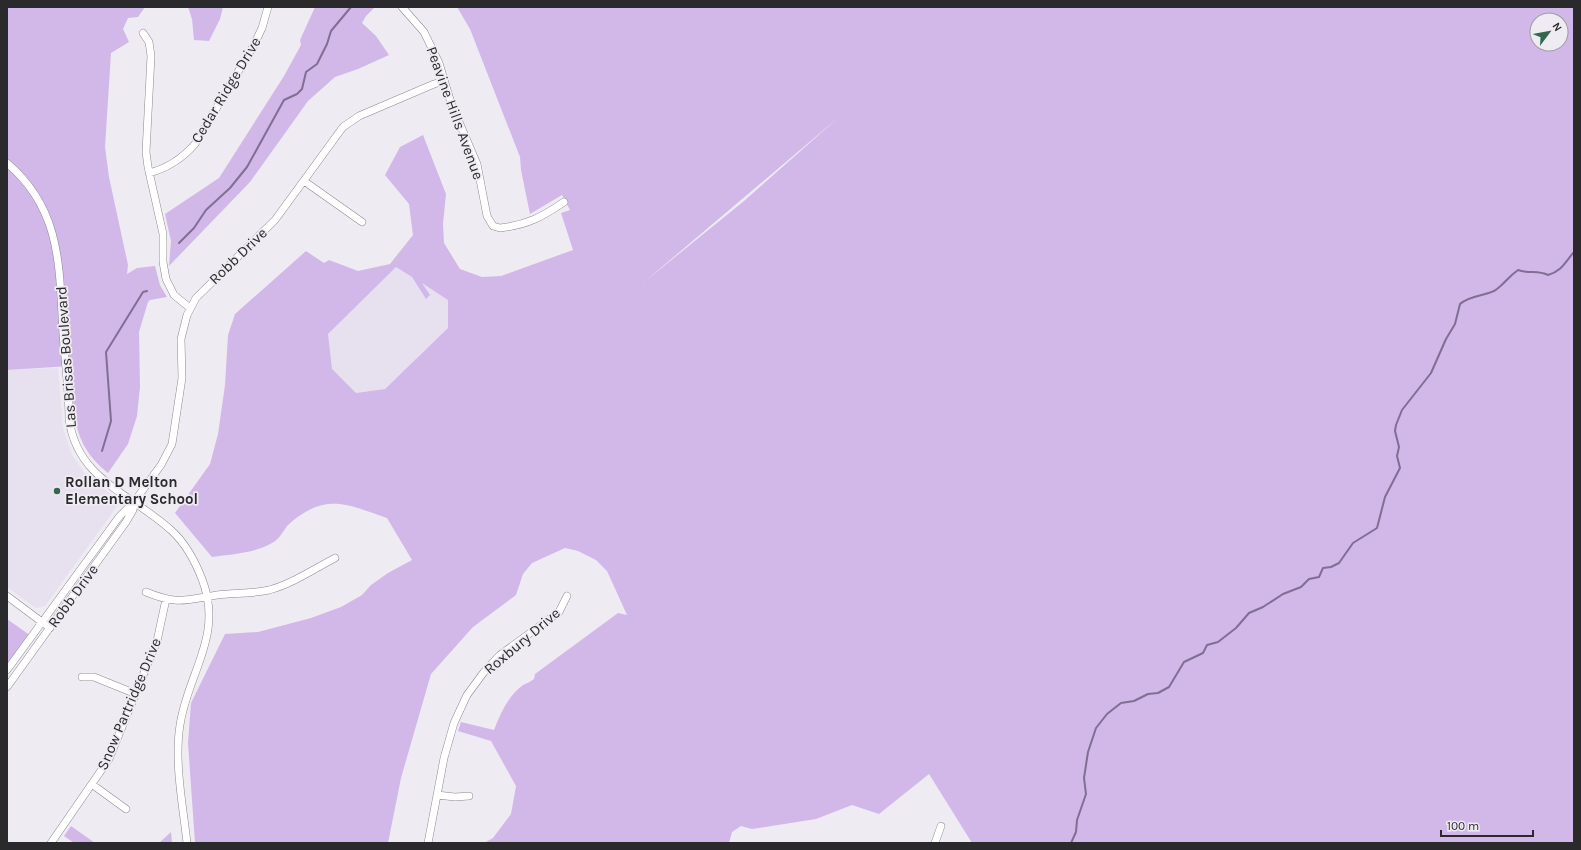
<svg xmlns="http://www.w3.org/2000/svg" width="1581" height="850" font-family="Karla,sans-serif">
<rect width="100%" height="100%" fill="#efebf3"/>
<!-- built -->
<path fill="#e7e0ef" d="M 396,266 L 412,277 L 426,298 L 421,282 L 449,300 L 448,328 L 385,389 L 356,393 L 331,369 L 328,334 Z
M 58,368 L 63,428 L 72,455 L 85,473 L 119,501 L 118,505 L 45,606 L 36,608 L 7,587 L 7,370 Z"/>
<!-- green -->
<path fill="#d1b8e9" fill-rule="evenodd" d="M 7,7 L 145,7 L 138,17 L 128,18 L 123,29 L 129,42 L 111,53 L 105,147 L 109,177 L 128,265 L 127,274 L 137,268 L 155,266 L 160,285 L 167,297 L 150,300 L 148,302 L 139,332 L 140,387 L 137,416 L 128,444 L 108,473 C 70,443 74,410 71,366 L 7,370 Z
M 188,7 L 223,7 L 220,19 L 209,41 L 194,40 L 192,19 Z
M 315,7 L 375,7 L 366,16 L 362,23 L 376,36 L 389,55 L 358,69 L 335,77 L 308,101 L 250,182 L 169,266 L 171,241 L 165,214 L 219,178 L 284,76 L 301,45 L 300,40 Z
M 457,7 L 1574,7 L 1574,843 L 972,843 L 929,774 L 879,814 L 852,805 L 816,819 L 752,829 L 741,826 L 732,832 L 729,843 L 484,843 L 493,838 L 511,814 L 516,786 L 491,741 L 458,731 L 461,722 L 494,730 C 500,714 509,695 523,685 C 527,683 530,682 534,679 L 535,674 L 618,613 L 627,615 L 607,571 L 596,560 L 578,551 L 565,548 L 532,563 L 523,574 L 516,595 L 473,627 L 431,674 L 401,778 L 388,843 L 195,843 L 188,743 L 191,703 L 225,634 L 258,632 L 311,618 L 341,607 L 362,595 L 371,585 L 388,573 L 412,560 L 387,518 C 346,504 325,492 288,525 C 283,531 279,540 272,543 C 255,553 232,554 212,557 L 175,513 L 210,464 L 218,434 L 225,385 L 228,335 L 235,314 L 306,251 L 324,263 L 329,260 L 358,271 L 390,264 L 413,235 L 409,204 L 385,175 L 400,147 L 423,135 L 446,194 L 443,224 L 444,243 L 460,269 L 482,277 L 501,276 L 573,250 L 561,213 L 570,210 L 562,195 L 530,214 L 521,170 L 520,157 L 470,29 ZM 1537,20 L 1561,20 L 1561,44 L 1537,44 ZM 839,117 L 744,201 L 643,283 ZM 396,267 L 412,277 L 426,299 L 430,295 L 422,283 L 448,300 L 448,328 L 385,389 L 356,393 L 332,369 L 328,334 Z
M 7,619 L 31,636 L 7,669 Z
M 71,826 L 95,843 L 74,843 L 64,836 Z
M 171,832 L 172,843 L 159,843 Z"/>
<g fill="none" stroke-linecap="round" stroke-linejoin="round">
<!-- stream -->
<path stroke="#806e93" stroke-width="2" d="M 179,243 L 194,228 L 206,210 L 230,188 L 247,167 L 284,100 L 297,94 L 302,89 L 306,72 L 317,64 L 327,44 L 331,31 L 351,7
M 102,451 L 111,421 L 106,352 L 143,292 L 147,291
M 1071,843 L 1076,832 L 1077,820 L 1086,794 L 1084,778 L 1088,752 L 1096,728 L 1107,714 L 1121,703 L 1134,701 L 1148,694 L 1158,693 L 1169,687 L 1184,662 L 1203,653 L 1207,645 L 1218,642 L 1236,628 L 1249,613 L 1263,607 L 1283,594 L 1301,587 L 1309,579 L 1319,577 L 1323,568 L 1331,567 L 1339,563 L 1353,543 L 1377,528 L 1385,497 L 1400,468 L 1397,456 L 1399,447 L 1395,431 L 1396,425 L 1402,410 L 1431,373 L 1446,339 L 1455,324 L 1460,304 C 1471,294 1489,296 1497,289 C 1505,283 1508,277 1518,270 C 1529,274 1538,270 1548,275 C 1562,271 1565,262 1574,252"/>
<!-- minor casing -->
<g stroke="#8b888f" stroke-width="8">
<path id="minor" d="M 402,7 L 424,32 L 439,63 L 451,103 L 477,164 L 487,216 L 493,226 L 500,228 C 527,225 542,217 564,202
M 143,33 L 149,42 L 151,56 L 146,152 L 148,167 L 163,234 L 163,262 L 166,279 L 174,295 L 190,308
M 7,163 C 62,210 59,267 63,333 C 65,362 69,391 69,419 C 77,480 132,494 172,531 C 186,544 195,561 202,579 C 224,636 188,672 180,725 C 174,762 183,806 187,843
M 149,173 C 168,168 182,159 195,144 L 254,45 L 262,28 L 268,7
M 304,181 L 362,222
M 146,592 C 177,605 186,600 217,595 C 235,593 252,594 269,590 C 292,584 314,569 335,558
M 7,596 L 50,628
M 7,670 L 119,517 L 134,502 L 161,465 L 172,444 L 182,378 L 181,339 L 187,315 L 196,298 L 275,220 L 343,127 L 359,116 L 434,84 L 444,81
M 82,677 L 94,677 L 136,694
M 7,687 L 126,522 L 133,510 L 134,502
M 93,785 L 126,809
M 437,795 L 455,797 L 469,796
M 51,843 L 109,759 L 157,641 L 166,599
M 428,843 L 444,758 L 454,723 L 467,695 L 484,672 L 500,655 L 559,612 L 567,596
M 935,843 L 941,826"/>
</g>
<!-- minor -->
<use href="#minor" stroke="#fff" stroke-width="7"/>
</g>
<!-- markers -->
<circle fill="#33684e" stroke="#efebf3" stroke-width="1.5" cx="57" cy="491" r="4"/>
<g text-anchor="middle" stroke-width="3.5" stroke-linejoin="round" paint-order="stroke">
<!-- street labels -->
<g font-size="15" fill="#2a292c" stroke="#efebf3">
<text transform="translate(226 90) rotate(-59)" y="5">Cedar Ridge Drive</text>
<text transform="translate(455 113) rotate(70)" y="5">Peavine Hills Avenue</text>
<text transform="translate(238 256) rotate(-44)" y="5">Robb Drive</text>
<text transform="translate(66 357) rotate(-94)" y="5">Las Brisas Boulevard</text>
<text transform="translate(73 596) rotate(-54)" y="5">Robb Drive</text>
<text transform="translate(522 641) rotate(-40)" y="5">Roxbury Drive</text>
<text transform="translate(129 704) rotate(-67)" y="5">Snow Partridge Drive</text>
</g>
<!-- poi labels -->
<g font-size="15" font-weight="bold" fill="#2a292c" stroke="#efebf3" text-anchor="start">
<text x="65" y="487">Rollan D Melton<tspan x="65" dy="17">Elementary School</tspan></text>
</g>
</g>
<!-- border -->
<rect width="1581" height="850" fill="none" stroke="#2a292c" stroke-width="16"/>
<!-- north arrow -->
<g transform="translate(1549 32) rotate(58)"><circle r="19" fill="#efebf3" stroke="#a09da3"/>
<path d="M0-3L7 15L0 10L-7 15Z" fill="#33684e"/>
<text y="-6" font-size="11" font-weight="bold" text-anchor="middle" fill="#2a292c">N</text>
</g>
<!-- scale -->
<path d="M1441 830v6h92v-6" fill="none" stroke="#2a292c" stroke-width="2"/>
<text x="1447" y="830" font-size="12" fill="#2a292c" stroke="#efebf3" stroke-width="3" paint-order="stroke">100 m</text>
</svg>
